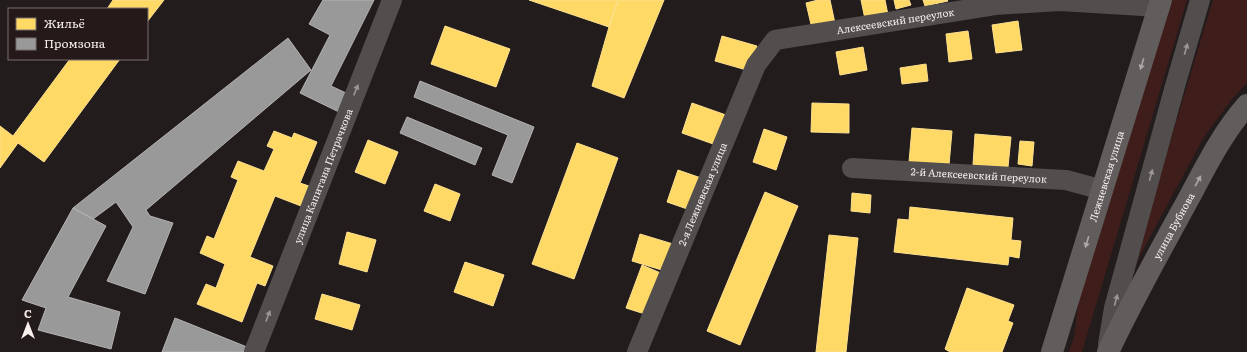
<svg xmlns="http://www.w3.org/2000/svg" width="1247" height="352" font-family="Literata,serif">
<rect width="100%" height="100%" fill="#221c1c"/>
<!-- green -->
<path fill="#3f1d1b" d="M 1172,0 L 1187,0 L 1082,352 L 1069,352 L 1074,337 L 1081,283 Z
M 1213,0 L 1247,0 L 1247,83 L 1232,99 L 1204,137 L 1130,274 Z"/>
<!-- homes -->
<path fill="#ffd966" stroke="#fde08f" d="M 113,0 L 164,0 L 147,22 L 147,9 L 107,9 Z
M 529,0 L 618,0 L 609,27 Z
M 618,0 L 664,0 L 624,98 L 592,86 L 609,27 Z
M 818,0 L 830,0 L 836,28 L 813,33 L 806,3 Z
M 861,0 L 885,0 L 888,15 L 865,19 Z
M 894,0 L 909,0 L 911,5 L 896,9 Z
M 923,0 L 947,0 L 948,1 L 925,6 Z
M 1018,21 L 1022,50 L 996,53 L 992,25 Z
M 445,26 L 510,49 L 496,87 L 431,64 Z
M 968,31 L 972,59 L 949,62 L 946,34 Z
M 722,36 L 757,46 L 750,71 L 715,61 Z
M 863,47 L 867,70 L 840,75 L 836,52 Z
M 70,59 L 120,59 L 44,162 L 18,143 L 0,168 L 0,126 L 13,136 Z
M 926,64 L 928,81 L 902,84 L 900,68 Z
M 692,103 L 726,115 L 716,145 L 682,133 Z
M 812,103 L 849,104 L 849,133 L 811,132 Z
M 912,128 L 952,131 L 949,165 L 909,162 Z
M 764,129 L 787,137 L 776,170 L 753,162 Z
M 274,131 L 292,138 L 294,133 L 317,142 L 300,183 L 309,186 L 301,206 L 275,196 L 250,257 L 273,266 L 265,286 L 257,283 L 242,322 L 197,304 L 206,284 L 216,288 L 225,264 L 200,253 L 207,236 L 214,239 L 238,180 L 231,177 L 238,161 L 264,171 L 274,149 L 267,146 Z
M 975,134 L 1011,137 L 1008,167 L 973,165 Z
M 368,140 L 398,152 L 385,184 L 355,172 Z
M 1020,141 L 1034,142 L 1032,166 L 1018,164 Z
M 577,143 L 618,158 L 574,279 L 532,264 Z
M 678,170 L 704,179 L 693,211 L 667,202 Z
M 435,184 L 460,194 L 450,221 L 424,211 Z
M 765,192 L 798,206 L 740,345 L 707,331 Z
M 852,193 L 871,195 L 870,213 L 851,211 Z
M 910,207 L 1013,218 L 1011,240 L 1021,241 L 1019,258 L 1009,256 L 1008,265 L 894,252 L 898,219 L 909,220 Z
M 347,232 L 376,240 L 367,272 L 339,264 Z
M 640,234 L 673,244 L 665,271 L 632,261 Z
M 829,235 L 858,238 L 846,352 L 816,352 Z
M 465,262 L 504,275 L 493,306 L 454,292 Z
M 642,265 L 663,274 L 648,315 L 626,308 Z
M 967,288 L 1014,305 L 1008,321 L 1013,323 L 1002,352 L 950,352 L 945,349 Z
M 322,294 L 360,305 L 352,330 L 315,319 Z"/>
<!-- industry -->
<path fill="#999" stroke="#b5b3b2" d="M 323,0 L 374,0 L 331,86 L 346,93 L 339,112 L 300,93 L 330,35 L 309,24 Z
M 288,38 L 311,70 L 146,210 L 150,216 L 173,223 L 145,294 L 107,281 L 133,227 L 116,202 L 93,219 L 73,208 Z
M 420,81 L 534,127 L 512,183 L 492,175 L 508,135 L 414,97 Z
M 407,117 L 482,148 L 475,165 L 400,133 Z
M 73,208 L 106,226 L 68,297 L 120,312 L 111,349 L 38,330 L 46,308 L 22,300 Z
M 175,318 L 247,347 L 245,352 L 162,352 Z"/>
<g fill="none" stroke-linecap="round" stroke-linejoin="round">
<!-- minor -->
<g stroke="#514e4d" stroke-width="20">
<path id="s1" d="M 852,168 L 1066,180 L 1103,190"/>
<path d="M 1108,344 L 1114,308 L 1175,86 L 1200,0"/>
<path id="s2" d="M 254,352 L 392,0"/>
<path id="s3" d="M 637,352 L 756,65 L 775,40 L 995,5 L 1060,1 L 1159,7"/>
</g>
<!-- highway -->
<g stroke="#625d5d" stroke-width="22">
<path id="s4" d="M 1052,352 L 1161,0"/>
<path id="s5" d="M 1108,352 C 1133,299 1161,249 1189,198 C 1206,166 1223,132 1247,105"/>
</g>
</g>
<!-- one-way arrows -->
<defs><path id="oneway-solid" d="M-6-.8H1V-3.2L6.5 0L1 3.2V.8H-6Z"/></defs>
<g fill="#9c9695">
<use href="#oneway-solid" transform="translate(1186 49) rotate(-74)"/>
<use href="#oneway-solid" transform="translate(356 90) rotate(-68)"/>
<use href="#oneway-solid" transform="translate(1151 175) rotate(-75)"/>
<use href="#oneway-solid" transform="translate(1116 300) rotate(-75)"/>
<use href="#oneway-solid" transform="translate(268 316) rotate(-69)"/>
</g>
<g fill="#aca6a6">
<use href="#oneway-solid" transform="translate(1142 64) rotate(107)"/>
<use href="#oneway-solid" transform="translate(1198 181) rotate(-61)"/>
<use href="#oneway-solid" transform="translate(1087 242) rotate(107)"/>
</g>
<g text-anchor="middle" stroke-width="4" stroke-linejoin="round" paint-order="stroke">
<!-- street labels -->
<g font-size="10" fill="#f7efee" stroke="#251a19">
<text dy="4" stroke="none"><textPath href="#s3" startOffset="464">Алексеевский переулок</textPath></text>
<text dy="4" stroke="none"><textPath href="#s1" startOffset="127">2-й Алексеевский переулок</textPath></text>
<text dy="4" stroke="none"><textPath href="#s2" startOffset="189">улица Капитана Петрачкова</textPath></text>
<text dy="4" stroke="none"><textPath href="#s4" startOffset="184">Лежневская улица</textPath></text>
<text dy="4" stroke="none"><textPath href="#s3" startOffset="171">2-я Лежневская улица</textPath></text>
<text dy="4" stroke="none"><textPath href="#s5" startOffset="142">улица Бубнова</textPath></text>
</g>
</g>
<!-- legend -->
<rect x="8" y="8" width="140" height="52" fill="#251a19" stroke="#796f6e"/>
<rect x="16" y="18" width="20" height="12" fill="#ffd966" stroke="#796f6e"/>
<text x="44" y="28" font-size="12" fill="#f7efee">Жильё</text>
<rect x="16" y="38" width="20" height="12" fill="#999999" stroke="#796f6e"/>
<text x="44" y="48" font-size="12" fill="#f7efee">Промзона</text>
<!-- north arrow -->
<g transform="translate(28 324)" stroke="#251a19" stroke-width="3" paint-order="stroke">
<path d="M0-3L7 15L0 10L-7 15Z" fill="#f7efee"/>
<text y="-6" font-size="11" font-weight="bold" text-anchor="middle" fill="#f7efee">С</text>
</g>
</svg>
